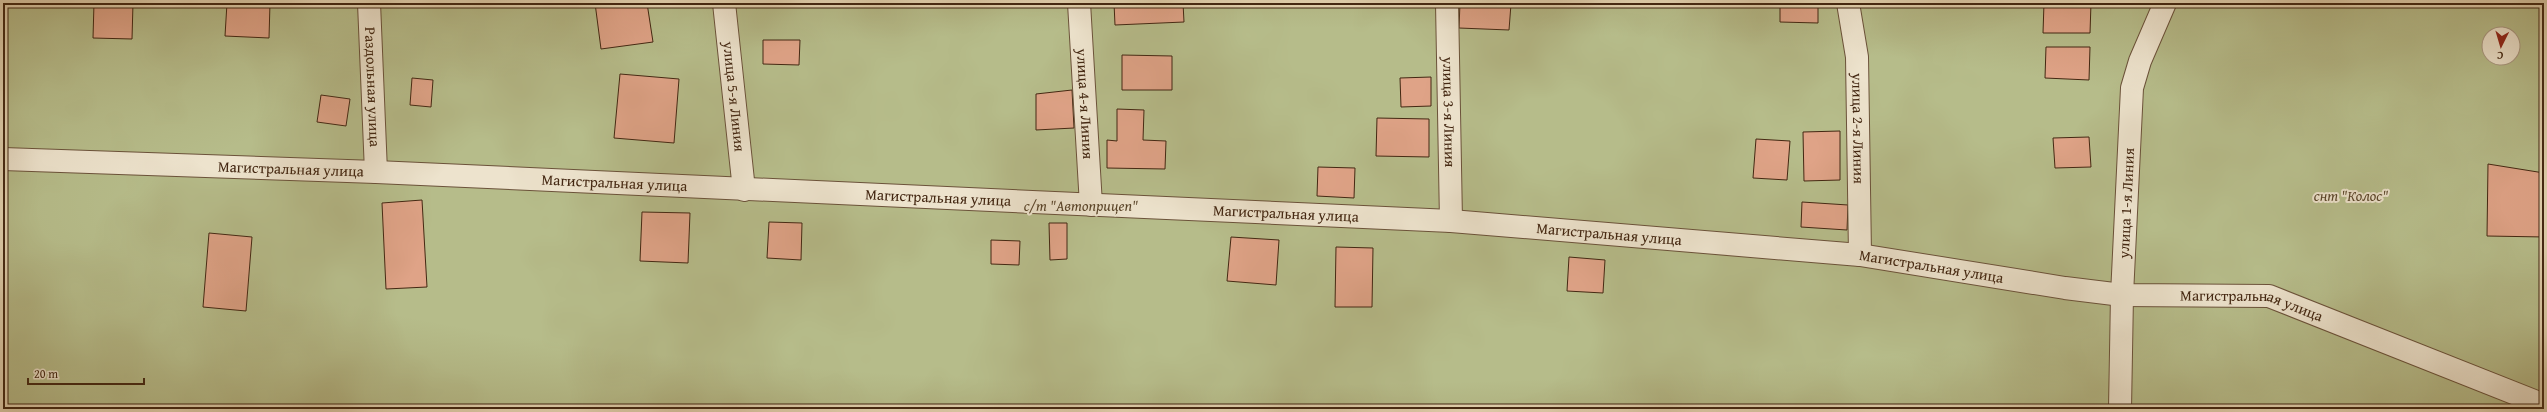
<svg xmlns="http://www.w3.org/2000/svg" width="2547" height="412" font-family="'Gentium Book Plus',serif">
<rect width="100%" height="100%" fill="#e4d4b2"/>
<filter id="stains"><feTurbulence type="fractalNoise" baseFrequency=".005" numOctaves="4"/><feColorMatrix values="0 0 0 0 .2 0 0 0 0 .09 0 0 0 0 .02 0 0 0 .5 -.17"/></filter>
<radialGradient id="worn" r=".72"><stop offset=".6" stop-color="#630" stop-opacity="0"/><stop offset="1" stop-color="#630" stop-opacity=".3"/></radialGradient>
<!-- green -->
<path fill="#b6bc8a" stroke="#7c724e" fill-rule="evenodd" d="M 3,3 L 2544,3 L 2544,409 L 3,409 ZM 2489,34 L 2513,34 L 2513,58 L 2489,58 Z"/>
<!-- building -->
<path fill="#dfa387" stroke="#432712" d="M 94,3 L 133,3 L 132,39 L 93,38 Z
M 227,3 L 270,3 L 269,38 L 225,36 Z
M 595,3 L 647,3 L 653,42 L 601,49 Z
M 755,3 L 793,3 L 793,4 L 755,7 Z
M 1114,3 L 1183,3 L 1184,22 L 1115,25 Z
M 1460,3 L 1511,4 L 1509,30 L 1459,28 Z
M 1780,3 L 1818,3 L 1818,23 L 1780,22 Z
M 2044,3 L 2091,3 L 2090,33 L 2043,33 Z
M 763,40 L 800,40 L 799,65 L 763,64 Z
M 2046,47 L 2090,47 L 2089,80 L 2045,78 Z
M 1122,55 L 1172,56 L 1172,90 L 1122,90 Z
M 620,74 L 679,79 L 674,143 L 614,138 Z
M 1431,77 L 1431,106 L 1401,107 L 1400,78 Z
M 412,78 L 433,80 L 431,107 L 410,105 Z
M 1072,90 L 1074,128 L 1036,130 L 1036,94 Z
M 321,95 L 350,99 L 346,126 L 317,122 Z
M 1117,109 L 1144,110 L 1143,140 L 1166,141 L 1165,169 L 1107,168 L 1107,140 L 1117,141 Z
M 1377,118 L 1429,119 L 1429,157 L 1376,156 Z
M 1840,131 L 1840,180 L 1804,181 L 1803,132 Z
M 2089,137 L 2091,167 L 2055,168 L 2053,138 Z
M 1756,139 L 1790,141 L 1787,180 L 1753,178 Z
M 2488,164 L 2544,173 L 2544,237 L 2487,236 Z
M 1318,167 L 1355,168 L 1354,198 L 1317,196 Z
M 422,200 L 427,287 L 386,289 L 382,203 Z
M 1802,202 L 1848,205 L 1847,230 L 1801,227 Z
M 642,212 L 690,213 L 688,263 L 640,261 Z
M 769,222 L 802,223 L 801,260 L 767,258 Z
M 1049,223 L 1067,223 L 1067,259 L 1050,260 Z
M 209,233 L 252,237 L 246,311 L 203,307 Z
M 1231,237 L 1279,240 L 1276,285 L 1227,281 Z
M 991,240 L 1020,241 L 1019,265 L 991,264 Z
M 1336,247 L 1373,248 L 1372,307 L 1335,307 Z
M 1569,257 L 1605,260 L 1603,293 L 1567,291 Z"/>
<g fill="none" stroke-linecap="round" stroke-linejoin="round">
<!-- street casing -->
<g stroke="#6b523a" stroke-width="24">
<g id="street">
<path id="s1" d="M 369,3 L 376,172"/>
<path id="s2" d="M 724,3 L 744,190"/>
<path id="s3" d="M 1079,3 L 1091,205"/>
<path id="s4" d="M 1447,3 L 1451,221"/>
<path id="s5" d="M 1848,3 L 1857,57 L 1860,255"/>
<path id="s6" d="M 3,159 L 376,172 L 1451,221 L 1860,255 L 2065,288 L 2122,295 L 2269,296 L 2544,405"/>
<path id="s7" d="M 2120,409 L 2122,295 L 2132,88 L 2140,61 L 2165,3"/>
</g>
</g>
<!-- street -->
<use href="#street" stroke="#ede3cd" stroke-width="22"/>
</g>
<g text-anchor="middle" stroke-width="4" stroke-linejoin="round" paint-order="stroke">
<!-- street labels -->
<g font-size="15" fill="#432712" stroke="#ede3cd">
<text dy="5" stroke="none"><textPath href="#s1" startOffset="84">Раздольная улица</textPath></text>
<text dy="5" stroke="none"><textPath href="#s2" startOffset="94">улица 5-я Линия</textPath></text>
<text dy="5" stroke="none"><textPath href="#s3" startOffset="101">улица 4-я Линия</textPath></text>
<text dy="5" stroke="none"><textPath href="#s4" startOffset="109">улица 3-я Линия</textPath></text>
<text dy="5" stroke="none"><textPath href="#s5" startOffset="126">улица 2-я Линия</textPath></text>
<text dy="5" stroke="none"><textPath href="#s6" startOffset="288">Магистральная улица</textPath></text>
<text dy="5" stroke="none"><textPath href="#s6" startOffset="612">Магистральная улица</textPath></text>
<text dy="5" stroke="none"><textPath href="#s6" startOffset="936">Магистральная улица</textPath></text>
<text dy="5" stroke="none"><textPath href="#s7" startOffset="206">улица 1-я Линия</textPath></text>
<text dy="5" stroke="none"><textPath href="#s6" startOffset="1284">Магистральная улица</textPath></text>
<text dy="5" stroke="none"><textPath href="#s6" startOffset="1608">Магистральная улица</textPath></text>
<text dy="5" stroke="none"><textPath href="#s6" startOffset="1932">Магистральная улица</textPath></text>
<text dy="5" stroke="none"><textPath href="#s6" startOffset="2256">Магистральная улица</textPath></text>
</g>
<!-- park labels -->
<g font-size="15" font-style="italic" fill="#5a452a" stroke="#ede3cd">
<text x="2351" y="201">снт "Колос"</text>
<text x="1081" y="211">с/т "Автоприцеп"</text>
</g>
</g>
<!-- margin -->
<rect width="2547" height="412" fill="none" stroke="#e4d4b2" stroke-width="16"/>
<rect x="4" y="4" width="2539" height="404" fill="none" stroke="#432712" stroke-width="2"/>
<rect x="8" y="8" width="2531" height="396" fill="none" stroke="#432712"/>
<!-- north arrow -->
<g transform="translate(2501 46) rotate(185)"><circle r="19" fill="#ede3cd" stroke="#a99882"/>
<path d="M0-3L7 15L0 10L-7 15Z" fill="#8f2418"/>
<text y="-6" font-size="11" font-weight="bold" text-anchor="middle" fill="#432712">С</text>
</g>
<!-- scale -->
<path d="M28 378v6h116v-6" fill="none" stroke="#432712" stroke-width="2"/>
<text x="34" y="378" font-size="12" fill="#432712" stroke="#ede3cd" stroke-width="3" paint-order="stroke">20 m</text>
<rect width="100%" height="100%" filter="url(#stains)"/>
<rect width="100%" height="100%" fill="url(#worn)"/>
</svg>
